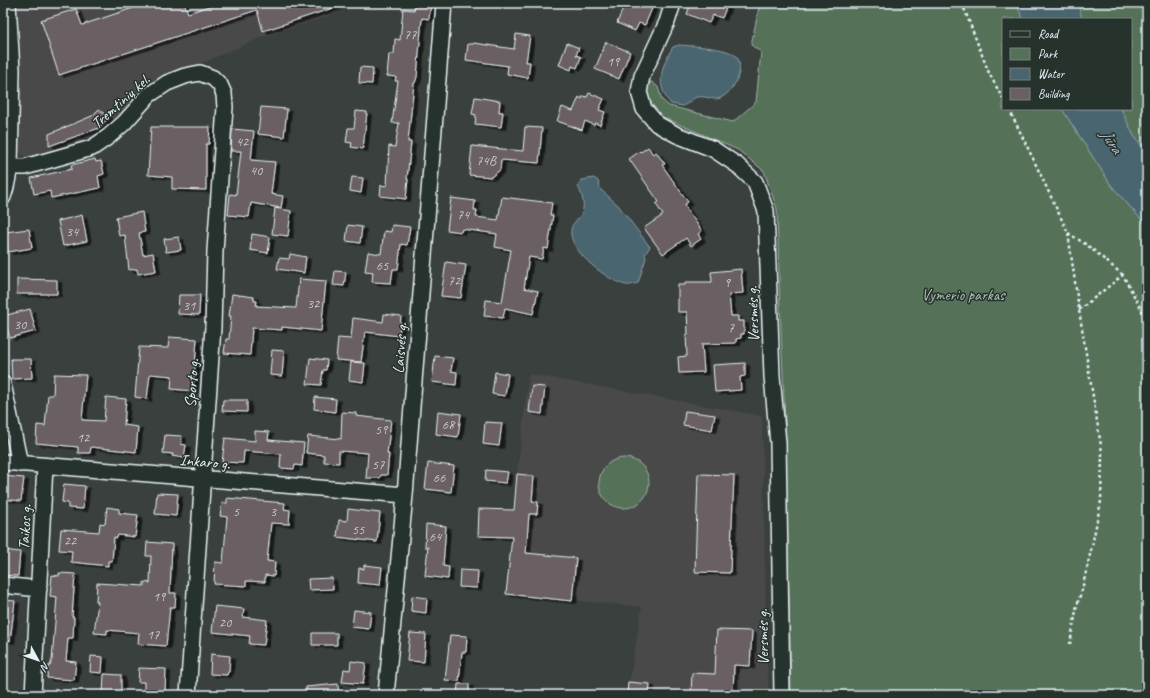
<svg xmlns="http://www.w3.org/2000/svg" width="1150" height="698" font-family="Caveat,sans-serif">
<defs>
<filter id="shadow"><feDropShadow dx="4.5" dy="2.5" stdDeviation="0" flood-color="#0009"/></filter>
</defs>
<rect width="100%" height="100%" fill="#3a403d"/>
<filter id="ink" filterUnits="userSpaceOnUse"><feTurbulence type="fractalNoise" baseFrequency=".025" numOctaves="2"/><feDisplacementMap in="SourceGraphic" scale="8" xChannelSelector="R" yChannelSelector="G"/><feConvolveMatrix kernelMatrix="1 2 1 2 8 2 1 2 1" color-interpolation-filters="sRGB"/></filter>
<g filter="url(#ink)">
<!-- built -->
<path fill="#484948" d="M 3,3 L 339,3 L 329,16 L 262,37 L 165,79 L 108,129 L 87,143 L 29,160 L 18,151 L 19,89 L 3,89 Z
M 529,374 L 762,416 L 767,664 L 769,695 L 627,695 L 642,607 L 506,594 L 517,474 Z"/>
<!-- green -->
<path fill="#557259" stroke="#9eb2a8" d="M 760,3 L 1016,3 L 1023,19 L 1003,19 L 1003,109 L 1062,109 L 1111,185 L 1147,226 L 1147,695 L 791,695 L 785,420 L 780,309 L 777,209 L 764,171 L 738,150 L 656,114 L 648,104 L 643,91 L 646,84 L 652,82 L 658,87 L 662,100 L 669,106 L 733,122 L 756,102 L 761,52 L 751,45 Z
M 1078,3 L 1147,3 L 1147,153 L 1134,136 L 1121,109 L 1131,109 L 1131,19 L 1082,19 Z
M599 483a25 25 0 1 1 50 0a25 25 0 1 1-50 0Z"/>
<!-- water -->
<path fill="#4a656f" stroke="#899da6" d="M 1016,3 L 1078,3 L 1082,19 L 1023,19 Z
M 679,45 C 692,46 727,47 736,56 C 740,60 740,68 739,73 C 738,81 731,91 724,96 C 715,103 708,95 698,97 C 693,97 688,104 683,106 L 671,104 C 655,86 661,66 673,47 Z
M 1062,109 L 1121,109 L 1134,136 L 1147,153 L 1147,226 L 1111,185 Z
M 594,178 L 598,181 L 601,190 L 618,205 L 650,247 L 645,254 L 646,258 L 638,283 C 634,284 629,286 626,285 C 608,281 572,253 571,234 C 570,224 576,222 581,215 C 586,206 582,195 578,186 L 582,180 Z"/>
<!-- building -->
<path fill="#6a5f62" stroke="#e8f1f8" filter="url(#shadow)" d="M 148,3 L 184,3 L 188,13 L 218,3 L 342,3 L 342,5 L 263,31 L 257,10 L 59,75 L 41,20 L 76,9 L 82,25 Z
M 415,3 L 431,3 L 429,19 L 422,18 L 417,77 L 415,83 L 414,83 L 408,142 L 411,142 L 407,179 L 408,179 L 406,199 L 380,196 L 381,185 L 387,186 L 389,146 L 395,147 L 399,123 L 392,123 L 398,81 L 395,81 L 396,77 L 387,76 L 389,54 L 394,54 L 395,39 L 400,40 L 403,9 L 414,10 Z
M 625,3 L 646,3 L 653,6 L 645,25 L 639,23 L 635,31 L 617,23 Z
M 685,3 L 728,3 L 722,18 L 713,15 L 709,23 L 687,14 L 690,6 Z
M 516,34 L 530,36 L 526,62 L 530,62 L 528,78 L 507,74 L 508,66 L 466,60 L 468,44 L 473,44 L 474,43 L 514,49 Z
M 606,42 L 630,52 L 619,79 L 595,69 Z
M 567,43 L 579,48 L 576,55 L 581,57 L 577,68 L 572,66 L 571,70 L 559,65 Z
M 360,67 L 373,68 L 372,84 L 359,83 Z
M 589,93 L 604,99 L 599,110 L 605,112 L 600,125 L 595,123 L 594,125 L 585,121 L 582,130 L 557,121 L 562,107 L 573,111 L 579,97 L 582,99 L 583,96 L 587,97 Z
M 475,97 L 500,101 L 499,112 L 503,112 L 501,127 L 475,124 L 476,115 L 472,114 Z
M 261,107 L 287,109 L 284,137 L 258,134 Z
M 99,109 L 109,118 L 99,128 L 49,146 L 49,134 L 92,116 Z
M 356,111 L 367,112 L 363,149 L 351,147 L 352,143 L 346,142 L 348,128 L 354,128 Z
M 151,127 L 210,127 L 209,144 L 206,144 L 206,190 L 172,189 L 172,177 L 148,175 Z
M 525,127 L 542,128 L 539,163 L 501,160 L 500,170 L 491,177 L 469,175 L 472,146 L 523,151 Z
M 232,129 L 254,131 L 251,160 L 275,162 L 271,194 L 283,196 L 281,208 L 251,203 L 249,217 L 228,215 L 230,194 L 236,195 L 241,151 L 231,151 Z
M 648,147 L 653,154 L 656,152 L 665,164 L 662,165 L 688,202 L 684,205 L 702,231 L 698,234 L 701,239 L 691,246 L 686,238 L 663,254 L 644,228 L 663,215 L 656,204 L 659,202 L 629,159 L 640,151 L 641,152 Z
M 95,159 L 96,162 L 101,161 L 104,174 L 98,176 L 100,188 L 51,198 L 50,191 L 34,194 L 31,178 L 72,169 L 71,165 Z
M 352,177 L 363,178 L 361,193 L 350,191 Z
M 502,197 L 552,203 L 550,215 L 553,215 L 548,249 L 544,248 L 542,259 L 529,257 L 524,288 L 538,291 L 533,314 L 505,308 L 503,318 L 484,316 L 486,300 L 502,302 L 511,250 L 495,247 L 497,234 L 462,229 L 461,232 L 447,230 L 451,198 L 475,201 L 474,210 L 477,210 L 476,217 L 498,220 Z
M 275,208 L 291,211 L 288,236 L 272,234 Z
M 142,212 L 145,232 L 139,233 L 143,255 L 153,253 L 156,271 L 138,274 L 137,269 L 129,270 L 125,235 L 119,236 L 116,217 Z
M 82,215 L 87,241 L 63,246 L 58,221 Z
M 348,225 L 362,227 L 360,243 L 346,241 Z
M 392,225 L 410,227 L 407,245 L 401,244 L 398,269 L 393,269 L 391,283 L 372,282 L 373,272 L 365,271 L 368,252 L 381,254 L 384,231 L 391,232 Z
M 29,229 L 32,248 L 8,252 L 5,232 Z
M 252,234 L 270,237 L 268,253 L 250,250 Z
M 179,237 L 181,250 L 166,252 L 164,239 Z
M 290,254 L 306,257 L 304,273 L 277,269 L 279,258 L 289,259 Z
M 446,262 L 466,265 L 461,298 L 441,296 Z
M 741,269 L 743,293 L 729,294 L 731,316 L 738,316 L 738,321 L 744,321 L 744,334 L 741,334 L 741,338 L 736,339 L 736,343 L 702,344 L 704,372 L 679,373 L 678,357 L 687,356 L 686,335 L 688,334 L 687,312 L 678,312 L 678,285 L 685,285 L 685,282 L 712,282 L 711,272 Z
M 335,271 L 346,272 L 344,286 L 333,285 Z
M 17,279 L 57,280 L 57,294 L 17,294 Z
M 299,279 L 326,281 L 321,331 L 282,327 L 282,330 L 252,328 L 250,355 L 224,353 L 226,339 L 229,339 L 231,316 L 229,316 L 232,294 L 254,297 L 254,301 L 257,301 L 256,306 L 296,308 Z
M 179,295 L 200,295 L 199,315 L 178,314 Z
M 30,309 L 36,331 L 10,338 L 3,316 Z
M 384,314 L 401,316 L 399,336 L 365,332 L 361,362 L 336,360 L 338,338 L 351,339 L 353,318 L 383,322 Z
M 169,337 L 197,339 L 193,391 L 171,389 L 172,376 L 150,374 L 147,399 L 135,397 L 139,347 L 168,348 Z
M 272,350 L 284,351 L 282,376 L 270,375 Z
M 435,356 L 453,358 L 451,371 L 457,372 L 456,385 L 432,382 Z
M 310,358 L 327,360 L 326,370 L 323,370 L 321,385 L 307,384 Z
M 11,359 L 31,359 L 32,378 L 12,379 Z
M 351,362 L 365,363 L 363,382 L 349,380 Z
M 745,363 L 745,376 L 740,377 L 741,390 L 715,392 L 713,365 Z
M 495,372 L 508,374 L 505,396 L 492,394 Z
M 54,374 L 86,375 L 82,420 L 104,421 L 106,397 L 126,399 L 124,425 L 138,427 L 136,452 L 91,447 L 90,453 L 78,453 L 78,447 L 36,443 L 37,425 L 45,426 L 48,395 L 53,395 Z
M 532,386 L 545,387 L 542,414 L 529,412 Z
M 315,397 L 336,399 L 335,412 L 314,409 Z
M 223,400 L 247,400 L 247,412 L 222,411 Z
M 438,411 L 461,414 L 458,437 L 436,434 Z
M 685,411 L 715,415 L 712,430 L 683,425 Z
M 342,412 L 356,413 L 356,416 L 391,420 L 387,454 L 389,454 L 387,475 L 381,475 L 380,478 L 366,478 L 368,453 L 339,451 L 339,463 L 324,462 L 324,455 L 306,453 L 308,436 L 341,439 Z
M 485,422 L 502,423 L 499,446 L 483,444 Z
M 255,431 L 269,432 L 268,440 L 304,443 L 302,466 L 295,465 L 294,469 L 280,468 L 281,454 L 244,451 L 243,463 L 222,462 L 225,438 L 255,441 Z
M 165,435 L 182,436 L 181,444 L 186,445 L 184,458 L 172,456 L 173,454 L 163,453 Z
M 428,463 L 454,466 L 451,492 L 425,489 Z
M 486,470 L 508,472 L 506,483 L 485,481 Z
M 517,474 L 534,476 L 532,501 L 538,502 L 537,514 L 529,514 L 526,553 L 576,558 L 572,601 L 506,594 L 512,537 L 478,536 L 479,509 L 514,510 Z
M 698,474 L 734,475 L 730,573 L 695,572 Z
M 3,476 L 24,478 L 21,501 L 3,499 Z
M 64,484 L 85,486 L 83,509 L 68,508 L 68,503 L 62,502 Z
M 157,493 L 178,494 L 176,516 L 155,514 Z
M 227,498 L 285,503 L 284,509 L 290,510 L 289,524 L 271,523 L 267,561 L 275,562 L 274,576 L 265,575 L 265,582 L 246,581 L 246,586 L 214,584 L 215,562 L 223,563 L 227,517 L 220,516 L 222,503 L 227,503 Z
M 107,507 L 119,509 L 119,513 L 138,515 L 135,537 L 118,535 L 117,538 L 114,537 L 112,561 L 108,561 L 108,566 L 71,562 L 72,551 L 59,550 L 61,529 L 99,532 L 100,523 L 105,524 Z
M 348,509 L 380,513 L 377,542 L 337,537 L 339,520 L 347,521 Z
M 426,524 L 446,526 L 443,566 L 449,567 L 448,579 L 425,576 L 428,547 L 425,547 Z
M 147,542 L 172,544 L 170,593 L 176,593 L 175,607 L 170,607 L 166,646 L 138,644 L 139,633 L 107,630 L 107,634 L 94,633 L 98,602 L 96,601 L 97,583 L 144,586 L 144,582 L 150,583 L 151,556 L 146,556 Z
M 3,550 L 20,552 L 18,576 L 3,575 Z
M 364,565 L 382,567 L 380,585 L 358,583 L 359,568 L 364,569 Z
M 460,570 L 478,571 L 477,588 L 459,587 Z
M 59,573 L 75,574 L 72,617 L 74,617 L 73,638 L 68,638 L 66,661 L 76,662 L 74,680 L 47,678 L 48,666 L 50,666 L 52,660 L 57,597 L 50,596 L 52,575 L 59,576 Z
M 332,578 L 333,589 L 309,590 L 308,579 Z
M 412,596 L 427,598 L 426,613 L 411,611 Z
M 3,600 L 15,601 L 10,641 L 3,640 Z
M 215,606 L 244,609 L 243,617 L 267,620 L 264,645 L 249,644 L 250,636 L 212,632 Z
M 354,610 L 371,612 L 369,629 L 352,627 Z
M 717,630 L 752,631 L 750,666 L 734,665 L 733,695 L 691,695 L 692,673 L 715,674 Z
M 312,633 L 337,633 L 337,645 L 312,645 Z
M 410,633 L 426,634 L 424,662 L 407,661 Z
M 450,635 L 467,636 L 466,652 L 462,652 L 459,681 L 445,680 Z
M 211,654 L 230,656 L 229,672 L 228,672 L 227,675 L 210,674 Z
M 91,656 L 103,657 L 102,673 L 90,672 Z
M 351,661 L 366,663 L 363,684 L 342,682 L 344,669 L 350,670 Z
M 139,668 L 166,669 L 165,692 L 144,691 L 144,682 L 138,682 Z
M 104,674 L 121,675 L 121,695 L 103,695 Z
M 628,682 L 650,684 L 649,695 L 627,695 Z
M 338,684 L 339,695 L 306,695 L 306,687 Z
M 458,684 L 469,684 L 469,695 L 457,695 Z"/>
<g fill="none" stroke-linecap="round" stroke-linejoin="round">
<!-- minor casing -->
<g stroke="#e8f1f8" stroke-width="18">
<path id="minor" d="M 673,3 L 667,22 L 642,76 L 639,92 L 644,109 L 657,124 L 677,135 L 713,149 L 737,165 L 755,182 L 766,211 L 772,376 L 778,443 L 782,695
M 10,167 L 25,167 L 92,148 L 108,137 L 124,123 L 149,95 L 167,83 L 185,76 L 200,73 L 213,78 L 220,85 L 224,94 L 225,107 L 215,251 L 213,327 L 188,695
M 3,197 L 6,187 L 10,167 L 12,70 L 8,3
M 3,384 L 20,464
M 3,462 L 405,495
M 3,585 L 39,589
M 33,695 L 45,466
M 386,695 L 405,495 L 444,3"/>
</g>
<!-- path -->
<path stroke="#e8f1f8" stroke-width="2.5" stroke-dasharray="3 3" stroke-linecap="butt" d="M 962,3 L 989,73 L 1003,99
M 1009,109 L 1037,167 L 1068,233 L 1079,310 L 1102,452 L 1101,501 L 1093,541 L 1082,590 L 1077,605 L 1070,644
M 1068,233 L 1087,245 L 1123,275
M 1079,310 L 1123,275 L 1147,320"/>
<!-- minor -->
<use href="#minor" stroke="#26332d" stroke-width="15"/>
</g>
</g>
<g text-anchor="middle" stroke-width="3" stroke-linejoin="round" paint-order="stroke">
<!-- number labels -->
<g font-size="14" fill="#c8ccd2">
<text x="410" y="39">77</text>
<text x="613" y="66">19</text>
<text x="242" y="146">42</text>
<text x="486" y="165">74B</text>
<text x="256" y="175">40</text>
<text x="463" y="219">74</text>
<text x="72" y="236">34</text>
<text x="382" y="270">65</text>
<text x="454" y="285">72</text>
<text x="727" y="287">9</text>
<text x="313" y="308">32</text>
<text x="189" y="310">31</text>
<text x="20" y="329">30</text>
<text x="731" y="332">7</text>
<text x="448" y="429">68</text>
<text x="381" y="434">59</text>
<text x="83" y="442">12</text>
<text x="378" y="469">57</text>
<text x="439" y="482">66</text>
<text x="236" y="516">5</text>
<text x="273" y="516">3</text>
<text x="358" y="534">55</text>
<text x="435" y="541">64</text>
<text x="70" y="545">22</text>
<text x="159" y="601">19</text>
<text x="225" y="627">20</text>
<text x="153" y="639">17</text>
</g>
<!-- street labels -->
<g font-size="16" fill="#e8f1f8" stroke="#26332d">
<text transform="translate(120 101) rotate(-42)" y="6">Tremtinių kel.</text>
<text transform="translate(752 314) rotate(-92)" y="6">Versmės g.</text>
<text transform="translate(399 348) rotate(-86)" y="6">Laisvės g.</text>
<text transform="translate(191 383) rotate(-86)" y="6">Sporto g.</text>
<text transform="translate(205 461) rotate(5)" y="6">Inkaro g.</text>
<text transform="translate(24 527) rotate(-87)" y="6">Taikos g.</text>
<text transform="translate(762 637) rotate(-91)" y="6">Versmės g.</text>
</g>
<!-- park labels -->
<g font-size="16" fill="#adbeb8" stroke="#26332d">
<text x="963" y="300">Vymerio parkas</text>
</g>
<!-- water labels -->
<g font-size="17" font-style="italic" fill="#a9b9c1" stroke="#26332d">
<text transform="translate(1112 141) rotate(56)" y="6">Jūra</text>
</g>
</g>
<!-- margin -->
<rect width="1150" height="698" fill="none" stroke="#26332d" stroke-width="16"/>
<rect x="8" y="8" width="1134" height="682" fill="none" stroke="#e8f1f8" stroke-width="1.5" filter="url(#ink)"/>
<!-- legend -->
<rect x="1002" y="18" width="130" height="92" fill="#26332d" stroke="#747f7e"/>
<rect x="1010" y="31" width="20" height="6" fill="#26332d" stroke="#747f7e"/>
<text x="1038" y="38" font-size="12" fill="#e8f1f8">Road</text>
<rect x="1010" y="48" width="20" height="12" fill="#557259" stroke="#747f7e"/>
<text x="1038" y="58" font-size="12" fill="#e8f1f8">Park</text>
<rect x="1010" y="68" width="20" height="12" fill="#4a656f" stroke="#747f7e"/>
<text x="1038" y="78" font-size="12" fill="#e8f1f8">Water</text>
<rect x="1010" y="88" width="20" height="12" fill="#6a5f62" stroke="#747f7e"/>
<text x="1038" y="98" font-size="12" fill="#e8f1f8">Building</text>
<!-- north arrow -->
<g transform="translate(38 660) rotate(130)" stroke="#26332d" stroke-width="3" paint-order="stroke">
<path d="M0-3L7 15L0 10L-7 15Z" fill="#e8f1f8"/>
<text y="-6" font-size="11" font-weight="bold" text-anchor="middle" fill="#e8f1f8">N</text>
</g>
</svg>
